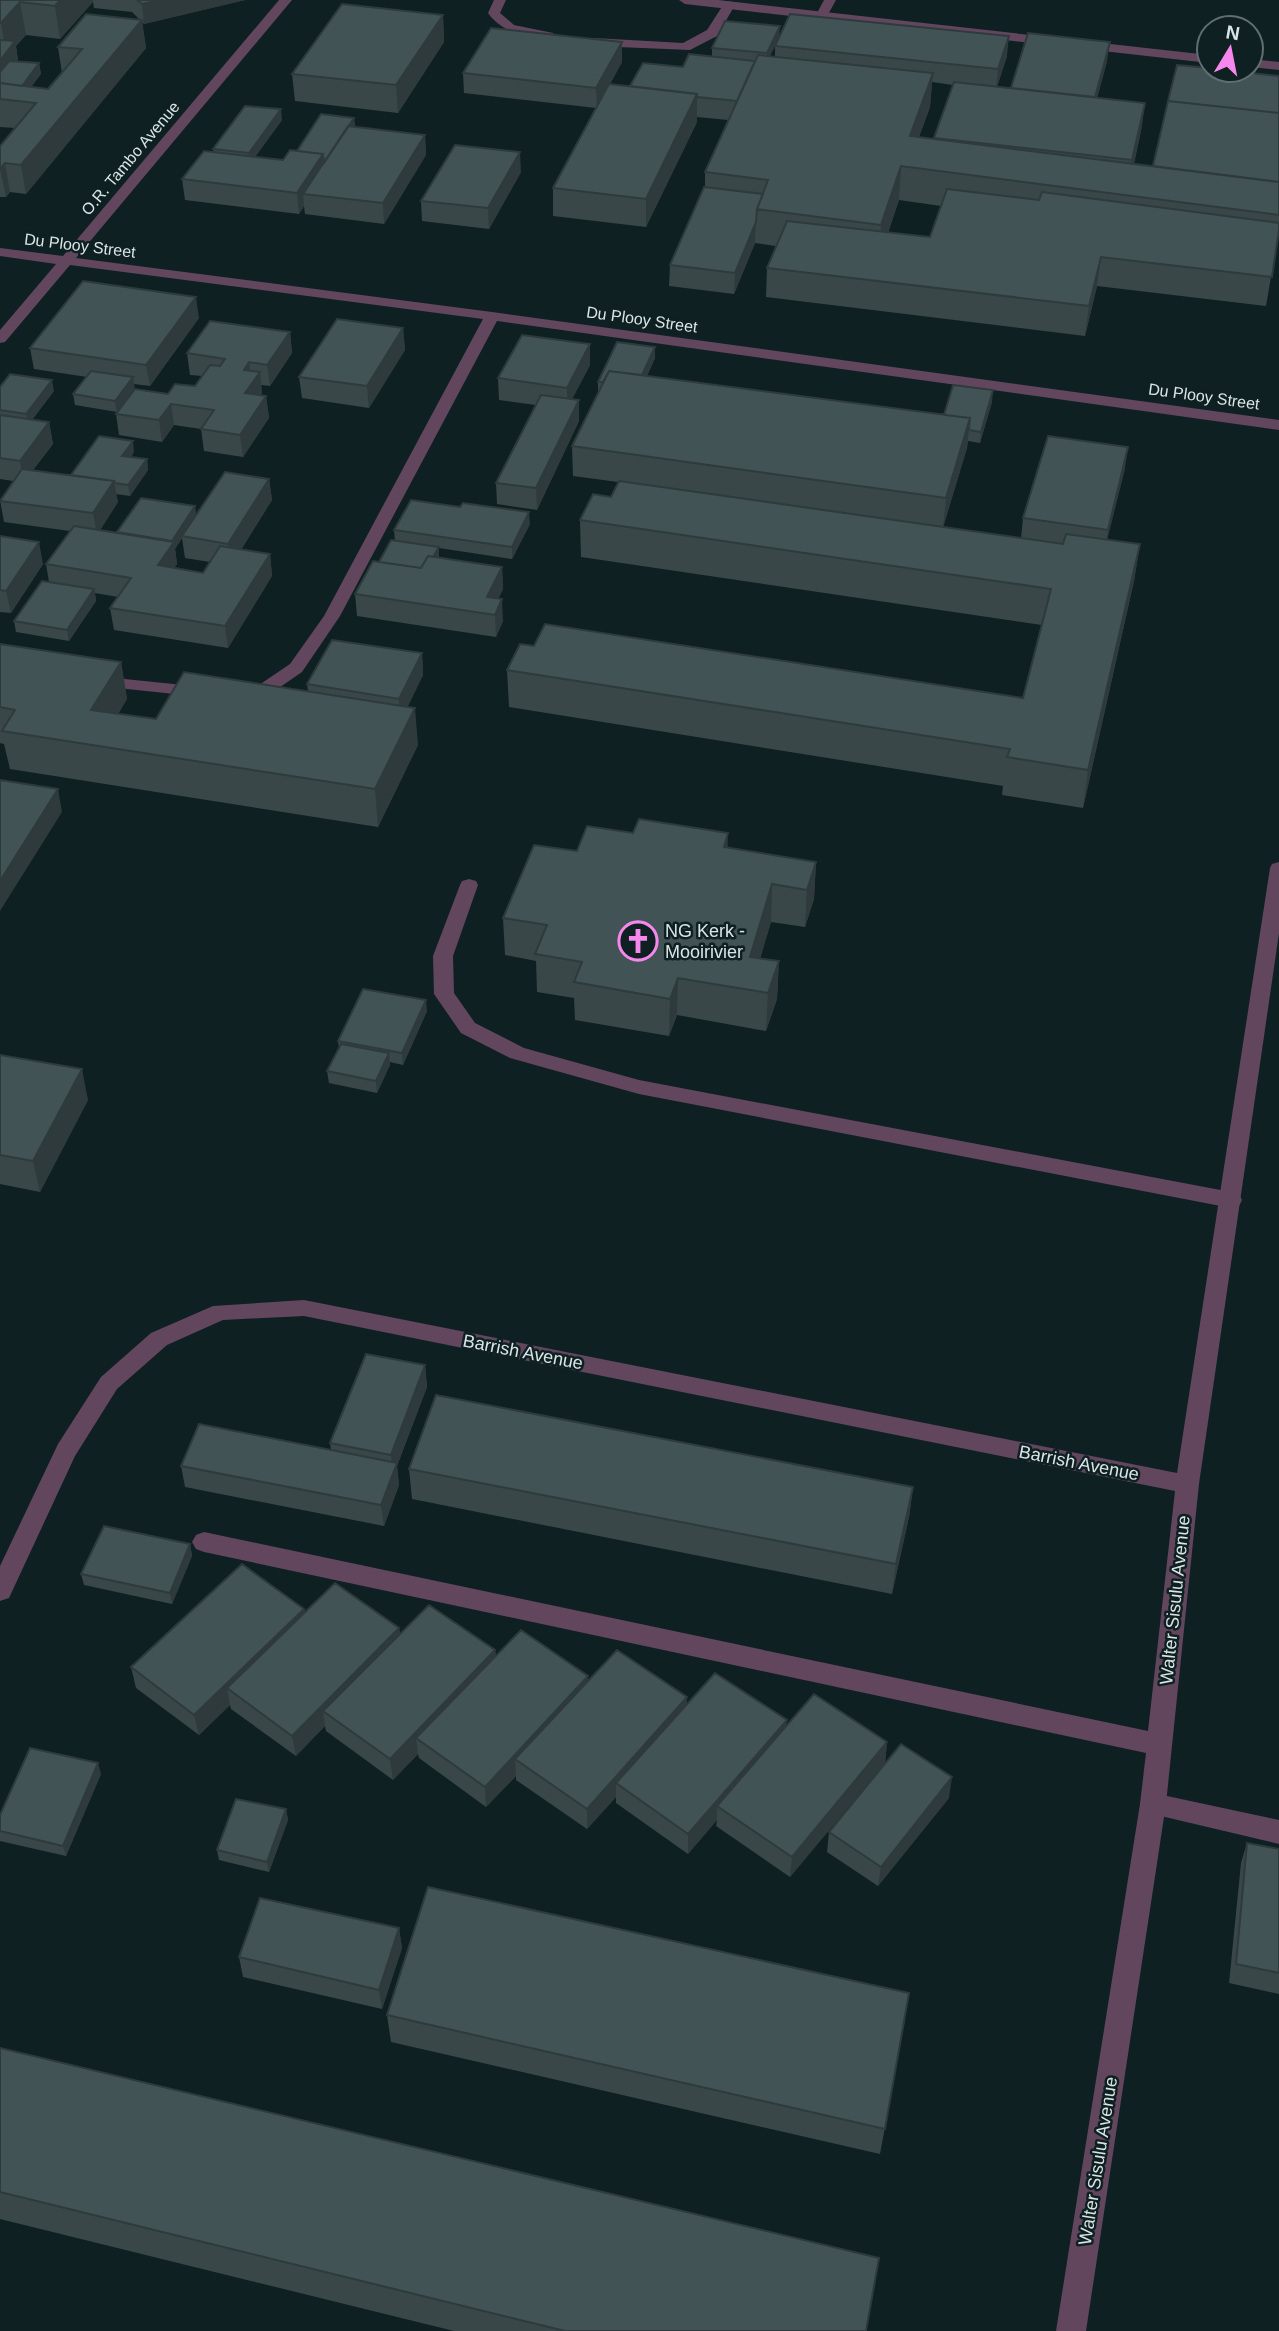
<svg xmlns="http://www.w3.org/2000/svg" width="1279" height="2331" font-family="Arial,sans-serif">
<rect width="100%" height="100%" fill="#0f2022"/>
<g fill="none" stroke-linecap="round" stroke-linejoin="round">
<!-- service -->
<path fill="#61465e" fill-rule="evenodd" d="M 494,0 L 506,0 L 500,13 L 514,25 L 553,33 L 554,36 C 538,48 498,29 488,13 Z
M 824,0 L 836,0 L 826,18 L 822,19 L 816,15 Z
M 729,1 L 735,5 L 717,36 L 690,50 L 594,46 L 588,42 L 594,38 L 683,43 L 707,30 L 725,2 Z
M 469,879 L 476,881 L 478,885 L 453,956 L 454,993 L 475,1023 L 524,1048 L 639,1080 L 1231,1192 L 1239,1194 L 1242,1200 L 1239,1206 L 1231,1208 L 639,1094 L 510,1058 L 461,1033 L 434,994 L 433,956 L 460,885 L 462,881 Z
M 1153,1793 L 1279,1820 L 1279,1844 L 1144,1812 L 1140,1804 L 1144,1796 Z"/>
<!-- minor -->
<path fill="#61465e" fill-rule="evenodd" d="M 279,0 L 292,0 L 76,258 L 492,312 L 1279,420 L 1279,430 L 497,321 L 340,616 L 302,672 L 270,694 L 239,696 L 236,692 L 239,688 L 259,685 L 290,664 L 324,616 L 483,319 L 70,265 L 5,342 L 0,343 L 0,330 L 56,264 L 0,256 L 0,248 L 63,256 Z
M 679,0 L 718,0 L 1209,55 L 1209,63 L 685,4 Z
M 1251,59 L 1279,62 L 1279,70 L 1251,67 Z
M 95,676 L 203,687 L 212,692 L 203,697 L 89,685 L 86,681 L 89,677 Z
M 1279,862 L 1279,933 L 1199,1484 L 1166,1804 L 1086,2331 L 1056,2331 L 1140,1804 L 1146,1753 L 204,1552 L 196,1549 L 192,1542 L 196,1535 L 204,1532 L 1148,1731 L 1175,1491 L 304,1316 L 223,1320 L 167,1345 L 117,1389 L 75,1456 L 9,1598 L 0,1601 L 0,1566 L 58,1444 L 101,1377 L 151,1333 L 213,1306 L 304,1300 L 1177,1473 L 1270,868 L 1272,864 Z"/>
</g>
<!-- wall -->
<path fill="#394749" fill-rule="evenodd" d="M 0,0 L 245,0 L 144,24 L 142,22 L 146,48 L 26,194 L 10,192 L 6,197 L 0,197 L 0,146 L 15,128 L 0,127 ZM 93,2 L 94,8 L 132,12 L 140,20 L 58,47 L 62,73 L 48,89 L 31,87 L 41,74 L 39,63 L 18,61 L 16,46 L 26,35 L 60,39 Z
M 443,15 L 444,42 L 398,113 L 295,101 L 292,74 Z
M 779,36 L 1007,56 L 997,87 L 1011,88 L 1107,61 L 1097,98 L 1145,103 L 1141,131 L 1134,164 L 1153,166 L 1279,76 L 1279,230 L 1266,306 L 1097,286 L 1085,336 L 766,297 L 767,268 L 776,246 L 755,243 L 734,294 L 669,286 L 670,265 L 705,187 L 705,172 L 728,120 L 697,117 L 697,122 L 646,227 L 553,216 L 553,188 L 596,108 L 464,93 L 463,73 L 622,62 L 610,84 L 630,86 L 712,56 L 712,48 ZM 775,46 L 775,57 L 770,56 ZM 932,82 L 953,85 L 934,139 L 919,137 L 930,107 ZM 899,200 L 941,206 L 930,237 L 888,233 Z
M 354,118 L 355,127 L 425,135 L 426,155 L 384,224 L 305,214 L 304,206 L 299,214 L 185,200 L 182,179 L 214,152 L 213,149 L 282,120 L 255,157 L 283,160 Z
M 521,172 L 489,229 L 422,221 L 421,201 Z
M 199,318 L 150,386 L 134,384 L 117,412 L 75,405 L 73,394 L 87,377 L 34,369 L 30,348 Z
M 403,328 L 405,350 L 369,408 L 302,398 L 299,377 Z
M 290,332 L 292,353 L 270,386 L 261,385 L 262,393 L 261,395 L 266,396 L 269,418 L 243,457 L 204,451 L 201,429 L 174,425 L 162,442 L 119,435 L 116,414 L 168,394 L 195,386 L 202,376 L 190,375 L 187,353 Z
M 655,347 L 655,358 L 647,376 L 944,415 L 992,402 L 980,443 L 968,441 L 967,448 L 943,527 L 1021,538 L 1023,518 L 1125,468 L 1107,540 L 1140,544 L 1134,581 L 1083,808 L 1002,795 L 1003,786 L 509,707 L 507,670 L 1023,698 L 1042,625 L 581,557 L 580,520 L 611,497 L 618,482 L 573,476 L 572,446 L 598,393 L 598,382 Z
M 590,365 L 572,399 L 579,400 L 579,421 L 537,510 L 497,504 L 496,483 L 536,405 L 499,400 L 498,378 Z
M 0,387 L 54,391 L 32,420 L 49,422 L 53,444 L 33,470 L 71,475 L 134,452 L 131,457 L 147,459 L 148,470 L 130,496 L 116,494 L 118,502 L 100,530 L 117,533 L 195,506 L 196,515 L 269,479 L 272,500 L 241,550 L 270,554 L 272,576 L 228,648 L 114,630 L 110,608 L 118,597 L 95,593 L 96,601 L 69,641 L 16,632 L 14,621 L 49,582 L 46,564 L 70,531 L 4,522 L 0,500 L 13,481 L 0,479 ZM 182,538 L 185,558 L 210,562 L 203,573 L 174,568 L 177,564 L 175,549 Z
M 530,524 L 512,559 L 439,548 L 439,558 L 502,567 L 503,589 L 498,599 L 503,621 L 496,637 L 357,616 L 355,594 L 395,541 L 394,530 Z
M 0,536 L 43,564 L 11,613 L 0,612 Z
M 0,644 L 121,662 L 127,699 L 118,714 L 156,719 L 308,691 L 307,684 L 422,653 L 423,675 L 408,706 L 418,745 L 378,827 L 10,769 L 4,744 L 0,743 Z
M 728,848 L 816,862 L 814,899 L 805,927 L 771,922 L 760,959 L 779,961 L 777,999 L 766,1031 L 677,1015 L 669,1036 L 575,1020 L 574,998 L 537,992 L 536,961 L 505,955 L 503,918 L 577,851 Z
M 427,1011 L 403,1065 L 390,1062 L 390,1065 L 377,1093 L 329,1083 L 327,1071 L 339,1048 L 338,1041 Z
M 0,1055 L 88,1100 L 40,1192 L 0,1184 Z
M 425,1365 L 427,1387 L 397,1466 L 399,1485 L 384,1526 L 185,1487 L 181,1466 L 331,1450 L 330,1443 Z
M 409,1469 L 913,1487 L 909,1517 L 892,1594 L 412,1499 Z
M 190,1544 L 192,1556 L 172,1604 L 84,1585 L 81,1574 Z
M 304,1609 L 305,1612 L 399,1628 L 400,1634 L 495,1650 L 496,1656 L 589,1681 L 687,1697 L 686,1705 L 786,1726 L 887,1742 L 885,1763 L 790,1877 L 716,1826 L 717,1820 L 688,1854 L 616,1803 L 616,1797 L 587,1829 L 516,1780 L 516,1776 L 486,1807 L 419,1758 L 418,1754 L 393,1780 L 326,1731 L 325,1726 L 296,1756 L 231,1709 L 230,1705 L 199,1735 L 136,1688 L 131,1667 Z
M 101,1774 L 66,1856 L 0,1841 L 0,1815 Z
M 949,1798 L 878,1886 L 827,1852 L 829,1832 Z
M 286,1809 L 288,1820 L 269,1872 L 219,1860 L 217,1850 Z
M 1247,1843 L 1279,1849 L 1279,1994 L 1229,1983 L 1241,1863 Z
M 399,1928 L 402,1948 L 382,2009 L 243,1977 L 239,1957 Z
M 387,2015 L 905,2020 L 880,2154 L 391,2042 Z
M 0,2048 L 867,2331 L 454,2331 L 0,2219 Z"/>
<!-- shaded-wall -->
<path fill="#2e3a3c" d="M 60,0 L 93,0 L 93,2 L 60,39 L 55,6 Z
M 160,0 L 245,0 L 144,24 L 142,4 Z
M 20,2 L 26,35 L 16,46 L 18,61 L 0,85 L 0,61 L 6,52 L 1,23 Z
M 443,15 L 444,42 L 398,113 L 396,85 Z
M 142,20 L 146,48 L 26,194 L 21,165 Z
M 780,26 L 779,37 L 766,64 L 767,53 Z
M 1009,36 L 1007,56 L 996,89 L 998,69 Z
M 622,42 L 622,62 L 597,108 L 596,88 Z
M 1110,42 L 1107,61 L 1090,125 L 1093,105 Z
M 39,63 L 41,74 L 20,101 L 19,91 Z
M 933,73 L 930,107 L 908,167 L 910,136 Z
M 697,94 L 697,122 L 646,227 L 646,199 Z
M 1145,103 L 1141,131 L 1128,188 L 1132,160 Z
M 281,109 L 282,120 L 250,164 L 249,153 Z
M 354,118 L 355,129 L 303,194 L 304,206 L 299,214 L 297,193 L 323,154 Z
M 425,135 L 426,155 L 384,224 L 383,203 Z
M 520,152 L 521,172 L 489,229 L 488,208 Z
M 5,163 L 10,192 L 6,197 L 0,169 Z
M 901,166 L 899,200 L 882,250 L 879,249 L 881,225 Z
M 756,222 L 755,243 L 734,294 L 735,273 Z
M 1101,257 L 1097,286 L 1085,336 L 1089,306 Z
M 196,297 L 199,318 L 150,386 L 146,365 Z
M 403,328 L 405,350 L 369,408 L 367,386 Z
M 290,332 L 292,353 L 270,386 L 267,365 Z
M 590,344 L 590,365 L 567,409 L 567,388 Z
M 655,347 L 655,358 L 637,398 L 637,387 Z
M 249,362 L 251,383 L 244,370 Z
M 260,372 L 262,393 L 248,415 L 245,393 Z
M 133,377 L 135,389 L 117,412 L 115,401 Z
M 52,380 L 54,391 L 28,425 L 26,414 Z
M 993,390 L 992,402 L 980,443 L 981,432 Z
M 266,396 L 269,418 L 243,457 L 240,435 Z
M 579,400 L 579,421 L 537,510 L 536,488 Z
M 171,404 L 174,425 L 162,442 L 159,420 Z
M 970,418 L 967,448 L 943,528 L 946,498 Z
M 49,422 L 53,444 L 24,482 L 20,461 Z
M 133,441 L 134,452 L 124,467 L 122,456 Z
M 1128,447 L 1125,468 L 1104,552 L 1108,530 Z
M 147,459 L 148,470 L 130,496 L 128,485 Z
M 269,479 L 272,500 L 231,565 L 228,544 Z
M 114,481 L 118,502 L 97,535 L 93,513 Z
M 195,506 L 196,517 L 182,536 L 182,538 L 175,549 L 177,564 L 161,587 L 158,565 L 172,544 L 172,541 Z
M 529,512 L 530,524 L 512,559 L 512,547 Z
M 39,542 L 43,564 L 11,613 L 6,591 Z
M 1140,544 L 1134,581 L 1083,808 L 1088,770 Z
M 439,547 L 439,558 L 422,579 Z
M 270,554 L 272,576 L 228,648 L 225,626 Z
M 502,567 L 503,589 L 491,614 L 487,597 Z
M 94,589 L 96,601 L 69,641 L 67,630 Z
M 502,599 L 503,621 L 496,637 L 495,615 Z
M 422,653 L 423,675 L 400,721 L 399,699 Z
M 121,662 L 127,699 L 98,747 L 91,710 Z
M 415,708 L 418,745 L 378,827 L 375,789 Z
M 58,789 L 62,812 L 0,911 L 0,881 Z
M 728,833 L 727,871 L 724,847 Z
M 816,862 L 814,899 L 805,927 L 807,890 Z
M 772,884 L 771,922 L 750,990 L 750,957 Z
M 779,961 L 777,999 L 766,1031 L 768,993 Z
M 678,978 L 677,1015 L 669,1036 L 670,999 Z
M 426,1000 L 427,1011 L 403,1065 L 402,1053 Z
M 389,1053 L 390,1065 L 377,1093 L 376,1081 Z
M 82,1069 L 88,1100 L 40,1192 L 33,1161 Z
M 425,1365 L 427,1387 L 397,1466 L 399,1485 L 384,1526 L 381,1505 L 393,1474 L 391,1455 Z
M 913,1487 L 909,1517 L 892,1594 L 896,1564 Z
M 190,1544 L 192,1556 L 172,1604 L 170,1593 Z
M 304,1609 L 308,1631 L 227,1688 L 230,1705 L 199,1735 L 194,1715 Z
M 399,1628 L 401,1649 L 323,1711 L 325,1726 L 296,1756 L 292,1736 Z
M 495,1650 L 497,1671 L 416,1738 L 418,1754 L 393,1780 L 390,1759 Z
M 588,1676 L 589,1697 L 515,1759 L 516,1776 L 486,1807 L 485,1787 Z
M 687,1697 L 686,1718 L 616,1783 L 616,1797 L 587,1829 L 587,1809 Z
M 787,1720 L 785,1741 L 717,1806 L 717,1820 L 688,1854 L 688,1834 Z
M 887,1742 L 885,1763 L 790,1877 L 792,1857 Z
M 98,1763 L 101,1774 L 66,1856 L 63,1846 Z
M 952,1777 L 949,1798 L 878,1886 L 881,1867 Z
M 286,1809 L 288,1820 L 269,1872 L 267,1862 Z
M 399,1928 L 402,1948 L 382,2009 L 379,1990 Z"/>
<!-- building -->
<path fill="#425355" stroke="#2e3a3c" stroke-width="2" d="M 0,0 L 60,0 L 55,6 L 20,2 L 1,23 L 0,23 Z
M 137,0 L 160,0 L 142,4 Z
M 342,4 L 443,15 L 396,85 L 292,74 Z
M 86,14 L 142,20 L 21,165 L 5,163 L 0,169 L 0,146 L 36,103 L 0,99 L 0,83 L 48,89 L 82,49 L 58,47 Z
M 790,14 L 1009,36 L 998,69 L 775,46 Z
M 725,21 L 780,26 L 767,53 L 712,48 Z
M 491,28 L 622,42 L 596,88 L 463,73 Z
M 1028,33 L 1110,42 L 1095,97 L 1011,88 Z
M 0,40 L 15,41 L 0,61 Z
M 689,54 L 755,61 L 737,101 L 697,97 L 697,94 L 630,86 L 643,63 L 683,67 Z
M 758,55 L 933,73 L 910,136 L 1279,182 L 1279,215 L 901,166 L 881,225 L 757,209 L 768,180 L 705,172 Z
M 9,61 L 39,63 L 22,86 L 0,83 L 0,72 Z
M 1177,65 L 1209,68 L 1209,70 L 1224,70 L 1279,76 L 1279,113 L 1168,101 Z
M 954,82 L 1145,103 L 1132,160 L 934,138 Z
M 609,84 L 697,94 L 646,199 L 553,188 Z
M 1168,101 L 1279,113 L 1279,182 L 1153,166 Z
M 245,106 L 281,109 L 249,153 L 213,149 Z
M 321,114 L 354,118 L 324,163 L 323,154 L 297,151 Z
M 348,126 L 425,135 L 383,203 L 303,194 Z
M 455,145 L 520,152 L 488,208 L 421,201 Z
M 290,150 L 323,154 L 297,193 L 182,179 L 204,151 L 283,160 Z
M 704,187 L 763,194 L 757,209 L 756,222 L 735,273 L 670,265 Z
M 947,189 L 1039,200 L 1042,192 L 1279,223 L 1279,230 L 1272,277 L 1101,257 L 1089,306 L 767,268 L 787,221 L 930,237 Z
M 83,281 L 196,297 L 146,365 L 30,348 Z
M 337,319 L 403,328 L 367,386 L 299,377 Z
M 210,321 L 290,332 L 267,365 L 249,362 L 244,370 L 260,372 L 245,393 L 266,396 L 240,435 L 201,429 L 214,410 L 171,404 L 159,420 L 116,414 L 135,389 L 168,394 L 175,384 L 195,386 L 210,365 L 220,366 L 225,359 L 187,353 Z
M 522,335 L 590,344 L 567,388 L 498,378 Z
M 617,342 L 655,347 L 642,375 L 609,371 L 603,382 L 598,382 Z
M 91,371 L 133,377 L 115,401 L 73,394 Z
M 609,371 L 970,418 L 946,498 L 572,446 Z
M 10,374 L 52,380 L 26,414 L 0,410 L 0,387 Z
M 953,385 L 993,390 L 981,432 L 969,430 L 970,418 L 944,415 Z
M 541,395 L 579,400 L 536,488 L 496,483 Z
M 0,415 L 49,422 L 20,461 L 0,458 Z
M 99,436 L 133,441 L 122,456 L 147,459 L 128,485 L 115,483 L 114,481 L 71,475 Z
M 1048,436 L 1128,447 L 1108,530 L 1023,518 Z
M 22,469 L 114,481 L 93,513 L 0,501 Z
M 225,472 L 269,479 L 228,544 L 182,536 Z
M 619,481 L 1063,544 L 1066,534 L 1140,544 L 1088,770 L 1007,757 L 1010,749 L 507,670 L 520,644 L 534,646 L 545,624 L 1023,698 L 1051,589 L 580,520 L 593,494 L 611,497 Z
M 141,498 L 195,506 L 172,541 L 117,532 Z
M 411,500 L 460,507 L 463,503 L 529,512 L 512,547 L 394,530 Z
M 74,526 L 174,542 L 158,565 L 203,573 L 220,546 L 270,554 L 225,626 L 110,608 L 131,578 L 46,564 Z
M 0,536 L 39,542 L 6,591 L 0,590 Z
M 391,540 L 439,547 L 433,557 L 428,556 L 421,568 L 379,562 Z
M 428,556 L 502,567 L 487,597 L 502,599 L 495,615 L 355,594 L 373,561 L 421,568 Z
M 42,581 L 94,589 L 67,630 L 14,621 Z
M 332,640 L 422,653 L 399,699 L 307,684 Z
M 0,644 L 121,662 L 91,710 L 156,719 L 184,672 L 415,708 L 375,789 L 2,731 L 15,710 L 0,707 Z
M 0,780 L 58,789 L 0,881 Z
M 639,819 L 728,833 L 724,847 L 816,862 L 807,890 L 772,884 L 750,957 L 779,961 L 768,993 L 678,978 L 670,999 L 574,982 L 582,962 L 535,954 L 547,925 L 503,918 L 534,845 L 577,851 L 587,826 L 633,833 Z
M 363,989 L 426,1000 L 402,1053 L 338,1041 Z
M 341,1044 L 389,1053 L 376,1081 L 327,1071 Z
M 0,1055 L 82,1069 L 33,1161 L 0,1155 Z
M 366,1354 L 425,1365 L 391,1455 L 330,1443 Z
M 436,1395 L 913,1487 L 896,1564 L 409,1469 Z
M 199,1424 L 397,1463 L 381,1505 L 181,1466 Z
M 104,1526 L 190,1544 L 170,1593 L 81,1574 Z
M 242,1564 L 304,1609 L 194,1715 L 131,1667 Z
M 335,1583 L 399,1628 L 292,1736 L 227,1688 Z
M 429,1605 L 495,1650 L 390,1759 L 323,1711 Z
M 521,1630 L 588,1676 L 485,1787 L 416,1738 Z
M 617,1650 L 687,1697 L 587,1809 L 515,1759 Z
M 715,1673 L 787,1720 L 688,1834 L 616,1783 Z
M 814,1694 L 887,1742 L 792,1857 L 717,1806 Z
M 901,1744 L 952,1777 L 881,1867 L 829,1832 Z
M 30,1748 L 98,1763 L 63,1846 L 0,1831 L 0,1815 Z
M 236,1799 L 286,1809 L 267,1862 L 217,1850 Z
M 1247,1843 L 1279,1849 L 1279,1973 L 1236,1964 Z
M 428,1887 L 909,1993 L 885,2129 L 387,2015 Z
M 260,1898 L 399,1928 L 379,1990 L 239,1957 Z
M 0,2048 L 879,2258 L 866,2331 L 565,2331 L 0,2192 Z"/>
<!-- icons -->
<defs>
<g id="church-ring" transform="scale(2.0125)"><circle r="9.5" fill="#0f2022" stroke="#f688ed" stroke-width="1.5"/><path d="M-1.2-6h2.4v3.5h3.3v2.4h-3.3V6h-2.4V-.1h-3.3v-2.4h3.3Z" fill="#f688ed"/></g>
</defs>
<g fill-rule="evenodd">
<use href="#church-ring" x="638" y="941"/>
</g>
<g text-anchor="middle" stroke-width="5" stroke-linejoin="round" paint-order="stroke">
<!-- far-street labels -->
<g font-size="16" fill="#d9e4e5" stroke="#0f2022">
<text transform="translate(130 158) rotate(-50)" y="6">O.R. Tambo Avenue</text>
<text transform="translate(80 245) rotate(7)" y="6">Du Plooy Street</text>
<text transform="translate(642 319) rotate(8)" y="6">Du Plooy Street</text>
<text transform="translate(1204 396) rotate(8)" y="6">Du Plooy Street</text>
</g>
<!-- poi labels -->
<g font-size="18" fill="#d9e4e5" stroke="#0f2022" text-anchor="start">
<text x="665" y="937">NG Kerk -<tspan x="665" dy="21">Mooirivier</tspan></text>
</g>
<!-- street labels -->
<g font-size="18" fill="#d9e4e5" stroke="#0f2022">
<text transform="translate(523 1352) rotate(11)" y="6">Barrish Avenue</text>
<text transform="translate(1079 1463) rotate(11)" y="6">Barrish Avenue</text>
<text transform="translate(1175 1600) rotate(-84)" y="6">Walter Sisulu Avenue</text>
<text transform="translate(1098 2161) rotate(-81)" y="6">Walter Sisulu Avenue</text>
</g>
</g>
<!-- north arrow -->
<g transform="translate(1230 49) rotate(10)"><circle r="33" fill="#0f2022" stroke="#606e70" stroke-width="2"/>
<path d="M0-5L12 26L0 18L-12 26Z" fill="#f688ed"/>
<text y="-10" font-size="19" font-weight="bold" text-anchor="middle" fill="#d9e4e5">N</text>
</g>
</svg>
